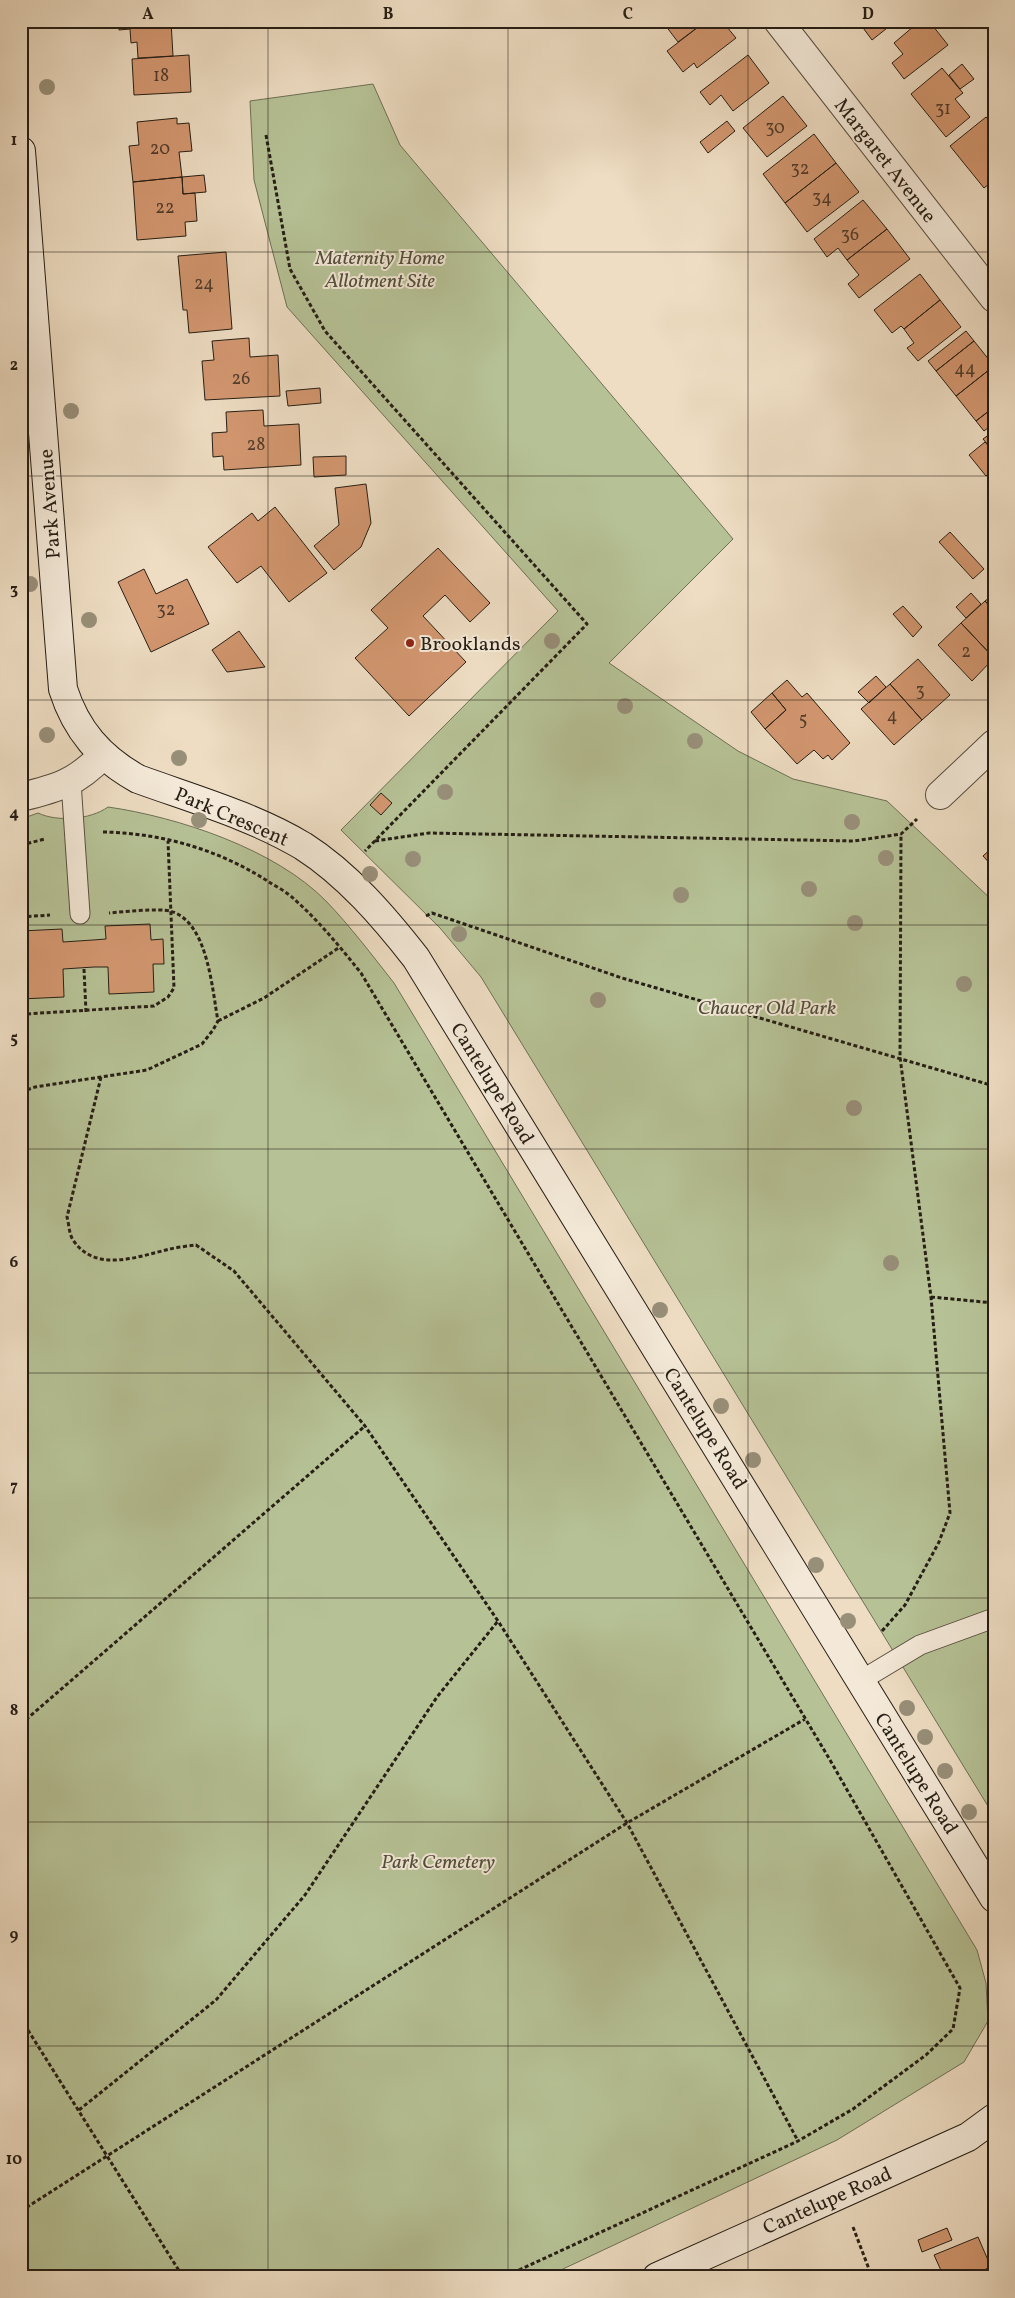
<svg xmlns="http://www.w3.org/2000/svg" width="1015" height="2298" font-family="Vollkorn,serif">
<rect width="100%" height="100%" fill="#eeddc3"/>
<filter id="stains"><feTurbulence type="fractalNoise" baseFrequency=".004" numOctaves="4"/><feColorMatrix values="0 0 0 0 .2 0 0 0 0 .09 0 0 0 0 .02 0 0 0 .5 -.17"/></filter>
<radialGradient id="worn" r=".72"><stop offset=".6" stop-color="#630" stop-opacity="0"/><stop offset="1" stop-color="#630" stop-opacity=".3"/></radialGradient>
<!-- green -->
<path fill="#b6c296" stroke="#6e7056" d="M 373,84 L 400,145 L 733,539 L 609,663 L 738,751 L 793,779 L 887,801 L 994,902 L 994,1816 L 481,977 L 440,928 L 341,830 L 558,611 L 287,307 L 254,180 L 250,101 Z
M 108,807 C 178,817 275,849 326,901 C 350,926 372,955 394,983 L 977,1950 L 986,1983 L 988,2021 L 964,2062 L 837,2140 L 546,2277 L 21,2277 L 21,819 L 38,813 C 57,822 90,820 108,807 Z"/>
<!-- building -->
<path fill="#d39770" stroke="#261e15" d="M 118,21 L 171,21 L 173,56 L 138,58 L 137,42 L 131,43 L 130,29 L 119,30 Z
M 662,21 L 706,21 L 678,42 Z
M 706,21 L 722,21 L 736,38 L 697,68 L 694,63 L 683,72 L 667,51 Z
M 858,21 L 896,21 L 872,40 Z
M 920,21 L 929,21 L 948,45 L 904,79 L 892,63 L 903,54 L 894,43 Z
M 189,55 L 191,92 L 134,95 L 132,59 Z
M 748,55 L 769,83 L 733,111 L 721,95 L 710,105 L 700,92 Z
M 962,64 L 974,79 L 960,89 L 949,75 Z
M 942,68 L 963,93 L 955,99 L 970,117 L 946,137 L 911,94 Z
M 783,96 L 807,126 L 767,157 L 743,128 Z
M 986,117 L 994,126 L 994,180 L 984,188 L 950,146 Z
M 177,118 L 177,124 L 189,123 L 192,151 L 179,152 L 182,177 L 133,182 L 129,146 L 139,145 L 137,122 Z
M 727,121 L 735,131 L 708,153 L 700,142 Z
M 814,134 L 836,163 L 785,203 L 763,174 Z
M 836,163 L 859,192 L 807,232 L 785,203 Z
M 204,175 L 206,192 L 183,194 L 182,177 Z
M 182,177 L 183,194 L 195,193 L 197,221 L 185,222 L 186,236 L 137,240 L 133,182 Z
M 863,200 L 887,229 L 847,260 L 838,248 L 827,257 L 814,239 Z
M 887,229 L 910,259 L 859,298 L 848,284 L 859,275 L 847,260 Z
M 226,252 L 232,329 L 189,333 L 187,310 L 183,310 L 178,256 Z
M 920,274 L 940,300 L 904,329 L 901,326 L 892,333 L 874,310 Z
M 940,300 L 961,327 L 918,361 L 907,348 L 914,343 L 904,329 Z
M 966,331 L 974,341 L 936,371 L 928,361 Z
M 249,338 L 250,357 L 278,355 L 280,396 L 205,400 L 202,361 L 214,360 L 212,341 Z
M 974,341 L 994,366 L 956,396 L 936,371 Z
M 994,366 L 994,407 L 976,421 L 956,396 Z
M 320,388 L 321,403 L 288,406 L 286,391 Z
M 994,407 L 994,423 L 984,431 L 976,421 Z
M 263,410 L 264,426 L 299,424 L 301,465 L 224,470 L 223,456 L 213,457 L 212,433 L 227,432 L 226,412 Z
M 994,431 L 994,452 L 983,439 Z
M 985,442 L 994,452 L 994,470 L 986,476 L 969,455 Z
M 346,456 L 346,475 L 314,477 L 313,457 Z
M 366,484 L 371,523 L 361,547 L 334,570 L 314,546 L 339,525 L 335,488 Z
M 275,507 L 327,573 L 289,602 L 261,566 L 237,583 L 208,547 L 252,513 L 258,521 Z
M 950,532 L 984,569 L 973,579 L 939,542 Z
M 438,548 L 490,603 L 470,622 L 445,595 L 423,616 L 466,662 L 409,716 L 355,658 L 388,628 L 371,610 Z
M 144,569 L 156,594 L 187,579 L 209,624 L 151,652 L 118,582 Z
M 971,593 L 981,604 L 966,618 L 956,607 Z
M 994,594 L 994,611 L 985,601 Z
M 985,601 L 994,611 L 994,658 L 961,623 Z
M 903,606 L 922,627 L 913,637 L 893,614 Z
M 961,623 L 994,658 L 972,681 L 938,645 Z
M 239,631 L 265,667 L 227,672 L 212,650 Z
M 918,659 L 950,695 L 922,720 L 890,684 Z
M 876,676 L 886,687 L 869,703 L 858,692 Z
M 787,680 L 802,697 L 807,693 L 850,743 L 832,760 L 828,755 L 823,759 L 814,750 L 797,764 L 765,729 L 786,710 L 772,693 Z
M 890,684 L 922,720 L 894,745 L 861,709 Z
M 772,693 L 786,710 L 765,729 L 751,712 Z
M 381,793 L 392,803 L 381,815 L 370,805 Z
M 994,846 L 994,868 L 983,856 Z
M 150,924 L 151,940 L 163,939 L 164,964 L 153,964 L 154,992 L 109,994 L 108,967 L 94,967 L 63,969 L 64,997 L 21,999 L 21,931 L 62,929 L 63,942 L 93,940 L 106,939 L 105,926 Z
M 947,2228 L 952,2240 L 922,2252 L 918,2240 Z
M 978,2237 L 991,2267 L 968,2277 L 944,2277 L 934,2255 Z
M 991,2267 L 994,2277 L 968,2277 Z"/>
<g fill="none" stroke-linecap="round" stroke-linejoin="round">
<!-- lane casing -->
<g stroke="#584e40" stroke-width="21">
<path id="lane" d="M 71,782 L 80,914
M 860,1681 L 920,1645 L 994,1618"/>
</g>
<!-- street casing -->
<g stroke="#584e40" stroke-width="30">
<path id="street" d="M 778,21 L 994,298
M 940,795 L 994,744
M 21,797 C 58,788 76,783 103,755"/>
</g>
<!-- secondary casing -->
<g stroke="#261e15" stroke-width="30">
<path id="secondary" d="M 21,151 L 63,689 C 76,730 100,758 138,779 C 193,799 253,816 303,846 C 347,874 384,917 416,958 L 994,1898
M 657,2277 L 968,2137 L 994,2118"/>
</g>
<!-- path -->
<path stroke="#261e15" stroke-width="3" stroke-dasharray="4 2.5" stroke-linecap="butt" d="M 266,135 L 290,269 L 325,331 L 587,624 L 365,851
M 103,832 C 162,833 220,850 269,882 C 277,887 287,892 294,899 C 319,921 340,947 361,973 L 830,1760 L 960,1988 L 953,2029 L 926,2055 L 853,2109 L 798,2141 L 504,2277
M 375,841 L 429,833 L 854,841 L 901,834 L 917,819
M 21,845 L 45,839
M 426,916 L 432,913 L 622,978 L 994,1086
M 21,917 L 50,915
M 84,969 L 86,1012
M 21,1012 L 26,1014 L 154,1006 L 168,997 L 174,988 L 168,841
M 218,1021 L 264,998 L 340,947
M 101,1077 L 67,1217 C 69,1224 69,1234 73,1240 C 96,1274 139,1256 170,1249 C 178,1247 188,1246 196,1245 L 234,1271 L 365,1426 L 498,1621 L 627,1823 L 798,2141
M 21,1092 L 35,1087 L 147,1070 L 202,1044 L 213,1030 L 218,1021 C 212,989 208,921 170,911 C 160,908 121,912 109,913
M 931,1297 L 994,1303
M 882,1631 L 905,1605 L 939,1542 L 950,1513 L 931,1297 L 900,1057 L 901,834
M 21,1724 L 365,1426
M 21,2019 L 183,2277
M 79,2110 L 216,2000 L 305,1895 L 437,1697 L 498,1621
M 21,2211 L 627,1823 L 805,1719
M 853,2227 L 872,2277"/>
<!-- lane -->
<use href="#lane" stroke="#f4e9d8" stroke-width="19"/>
<!-- street -->
<use href="#street" stroke="#f4e9d8" stroke-width="28"/>
<!-- secondary -->
<use href="#secondary" stroke="#f4e9d8" stroke-width="28"/>
</g>
<!-- trees -->
<g fill="#988f79">
<circle cx="47" cy="87" r="8"/>
<circle cx="71" cy="411" r="8"/>
<circle cx="30" cy="584" r="8"/>
<circle cx="89" cy="620" r="8"/>
<circle cx="552" cy="641" r="8"/>
<circle cx="625" cy="706" r="8"/>
<circle cx="47" cy="735" r="8"/>
<circle cx="695" cy="741" r="8"/>
<circle cx="179" cy="758" r="8"/>
<circle cx="445" cy="792" r="8"/>
<circle cx="199" cy="820" r="8"/>
<circle cx="852" cy="822" r="8"/>
<circle cx="886" cy="858" r="8"/>
<circle cx="413" cy="859" r="8"/>
<circle cx="370" cy="874" r="8"/>
<circle cx="809" cy="889" r="8"/>
<circle cx="681" cy="895" r="8"/>
<circle cx="855" cy="923" r="8"/>
<circle cx="459" cy="934" r="8"/>
<circle cx="964" cy="984" r="8"/>
<circle cx="598" cy="1000" r="8"/>
<circle cx="854" cy="1108" r="8"/>
<circle cx="891" cy="1263" r="8"/>
<circle cx="660" cy="1310" r="8"/>
<circle cx="721" cy="1406" r="8"/>
<circle cx="753" cy="1460" r="8"/>
<circle cx="816" cy="1565" r="8"/>
<circle cx="848" cy="1621" r="8"/>
<circle cx="907" cy="1708" r="8"/>
<circle cx="925" cy="1737" r="8"/>
<circle cx="945" cy="1771" r="8"/>
<circle cx="969" cy="1812" r="8"/>
</g>
<!-- grid -->
<path fill="none" stroke="#261e15" stroke-width="1" stroke-opacity="0.55" d="M 268,21 L 268,2277M 508,21 L 508,2277M 748,21 L 748,2277M 21,252 L 994,252M 21,476 L 994,476M 21,700 L 994,700M 21,925 L 994,925M 21,1149 L 994,1149M 21,1373 L 994,1373M 21,1598 L 994,1598M 21,1822 L 994,1822M 21,2046 L 994,2046"/>
<!-- markers -->
<circle fill="#8f2418" stroke="#f4e9d8" stroke-width="2" cx="410" cy="643" r="5"/>
<g text-anchor="middle" stroke-width="4" stroke-linejoin="round" paint-order="stroke">
<!-- number labels -->
<g font-size="18" fill="#513c2c">
<text x="161" y="81">18</text>
<text x="943" y="114">31</text>
<text x="775" y="133">30</text>
<text x="160" y="154">20</text>
<text x="800" y="174">32</text>
<text x="822" y="203">34</text>
<text x="165" y="213">22</text>
<text x="850" y="240">36</text>
<text x="204" y="289">24</text>
<text x="965" y="374">44</text>
<text x="241" y="384">26</text>
<text x="256" y="450">28</text>
<text x="166" y="615">32</text>
<text x="966" y="657">2</text>
<text x="920" y="696">3</text>
<text x="892" y="721">4</text>
<text x="803" y="725">5</text>
</g>
<!-- street labels -->
<g font-size="20" fill="#261e15" stroke="#f4e9d8">
<text transform="translate(886 160) rotate(52)" y="7">Margaret Avenue</text>
<text transform="translate(49 504) rotate(-94)" y="7">Park Avenue</text>
<text transform="translate(232 816) rotate(23)" y="7">Park Crescent</text>
<text transform="translate(493 1083) rotate(58)" y="7">Cantelupe Road</text>
<text transform="translate(706 1428) rotate(58)" y="7">Cantelupe Road</text>
<text transform="translate(917 1773) rotate(58)" y="7">Cantelupe Road</text>
<text transform="translate(827 2200) rotate(-24)" y="7">Cantelupe Road</text>
</g>
<!-- park labels -->
<g font-size="20" font-style="italic" fill="#514f3c" stroke="#f4e9d8">
<text x="380" y="264">Maternity Home<tspan x="380" dy="23">Allotment Site</tspan></text>
<text x="767" y="1014">Chaucer Old Park</text>
<text x="438" y="1868">Park Cemetery</text>
</g>
<!-- poi labels -->
<g font-size="20" fill="#261e15" stroke="#f4e9d8" text-anchor="start">
<text x="420" y="650">Brooklands</text>
</g>
</g>
<!-- margin -->
<rect width="1015" height="2298" fill="none" stroke="#eeddc3" stroke-width="55"/>
<rect x="28" y="28" width="960" height="2242" fill="none" stroke="#261e15" stroke-width="2"/>
<g font-size="16" text-anchor="middle" font-weight="bold" fill="#261e15">
<text x="148" y="19">A</text>
<text x="388" y="19">B</text>
<text x="628" y="19">C</text>
<text x="868" y="19">D</text>
<text x="14" y="145">1</text>
<text x="14" y="370">2</text>
<text x="14" y="594">3</text>
<text x="14" y="818">4</text>
<text x="14" y="1043">5</text>
<text x="14" y="1267">6</text>
<text x="14" y="1491">7</text>
<text x="14" y="1715">8</text>
<text x="14" y="1940">9</text>
<text x="14" y="2164">10</text>
</g>
<rect width="100%" height="100%" filter="url(#stains)"/>
<rect width="100%" height="100%" fill="url(#worn)"/>
</svg>
